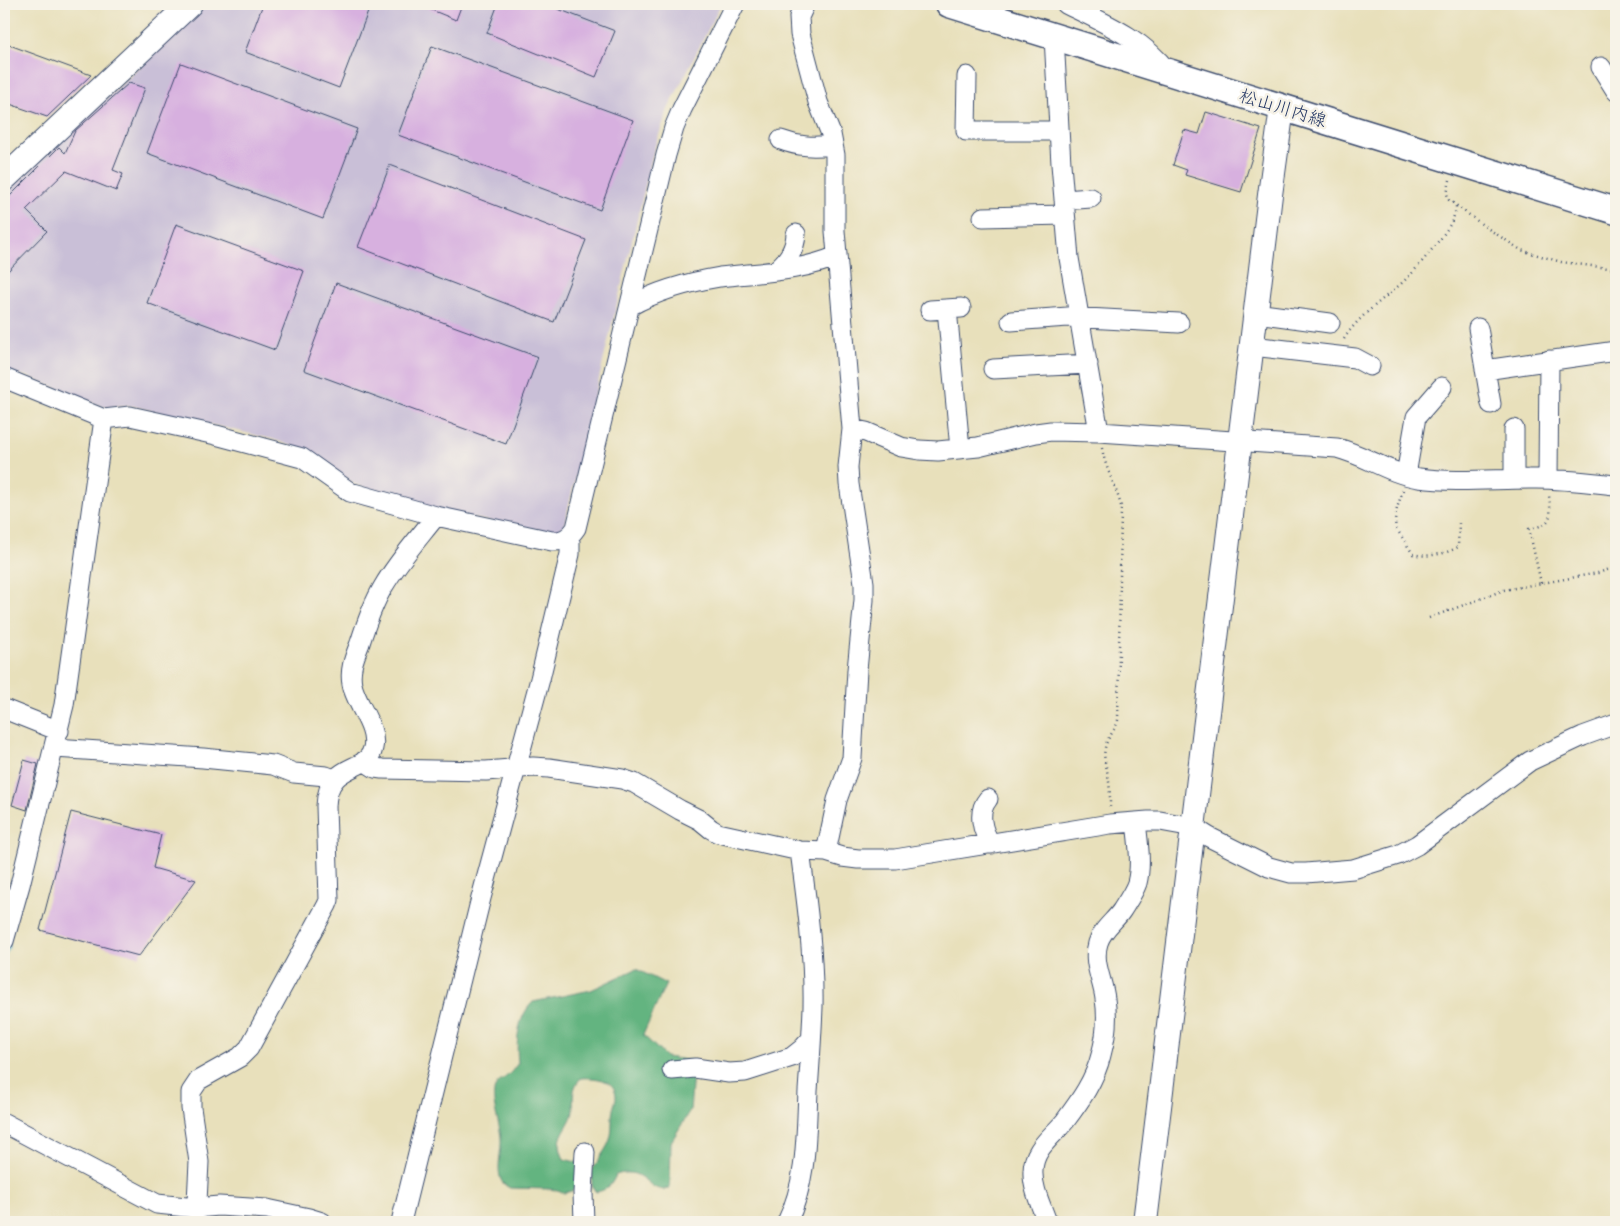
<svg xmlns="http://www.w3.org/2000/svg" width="1620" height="1226" font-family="Delius,'Klee One',sans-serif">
<rect width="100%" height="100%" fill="#f7f3e8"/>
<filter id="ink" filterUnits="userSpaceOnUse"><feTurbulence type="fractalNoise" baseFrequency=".02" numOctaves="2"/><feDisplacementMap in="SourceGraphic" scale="10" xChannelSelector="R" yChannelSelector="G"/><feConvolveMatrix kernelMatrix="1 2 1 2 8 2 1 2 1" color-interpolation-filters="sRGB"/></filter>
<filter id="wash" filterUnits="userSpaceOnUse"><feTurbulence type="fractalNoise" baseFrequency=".0096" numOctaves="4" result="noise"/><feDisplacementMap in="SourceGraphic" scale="20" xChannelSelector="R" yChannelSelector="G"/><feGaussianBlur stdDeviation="1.12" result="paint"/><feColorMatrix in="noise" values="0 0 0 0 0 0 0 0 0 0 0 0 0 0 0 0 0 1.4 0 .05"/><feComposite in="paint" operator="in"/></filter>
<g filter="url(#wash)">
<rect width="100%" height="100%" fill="#e8e0bb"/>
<!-- industrial -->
<path fill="#c9bfd7" d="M 208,4 L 721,4 L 668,109 L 654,149 L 564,525 L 557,533 L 434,511 L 355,484 L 301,449 L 272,439 L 133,406 L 104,407 L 27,376 L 9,373 L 4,371 L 4,194 Z"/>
<!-- forest -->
<path fill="#64b480" stroke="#40726f" d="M 636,969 L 666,984 L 643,1035 L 666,1057 L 694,1061 L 690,1111 L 671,1142 L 670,1187 C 656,1196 647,1178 635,1174 C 629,1172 621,1173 616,1175 C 611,1186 607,1190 596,1192 L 592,1187 L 592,1168 C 597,1164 598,1161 601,1156 C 612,1140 612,1135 612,1117 C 612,1110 615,1104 616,1098 C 617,1079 594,1077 581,1078 C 571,1088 574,1098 573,1111 C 572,1123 560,1132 560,1144 C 560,1149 562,1155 564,1159 L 580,1163 L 577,1187 L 572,1191 L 564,1193 L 550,1189 L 510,1188 C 506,1186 503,1184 501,1180 C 496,1167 502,1151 501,1138 C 500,1124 492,1106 494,1092 C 495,1083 502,1081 508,1075 C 512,1072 515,1067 518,1063 C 516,1042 517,1017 533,1002 L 591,990 Z"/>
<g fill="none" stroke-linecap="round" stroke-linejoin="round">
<!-- stream -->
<path stroke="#50aecf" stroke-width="4.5" d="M 4,954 L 8,945"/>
</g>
<g id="blocks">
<!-- building -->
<path fill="#d7b0df" d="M 263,4 L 371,4 L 339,88 L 245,52 Z
M 417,4 L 462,4 L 456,20 Z
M 498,4 L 545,4 L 615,31 L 596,77 L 487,33 Z
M 4,43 L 91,75 L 47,117 L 4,102 Z
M 432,46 L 633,120 L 600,210 L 398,135 Z
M 181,63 L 357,129 L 323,219 L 147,153 Z
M 129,83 L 145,88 L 113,170 L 123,174 L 116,191 L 66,171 L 26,210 L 47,231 L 4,275 L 4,202 L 59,147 L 65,153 L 75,131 Z
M 1206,112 L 1261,129 L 1241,192 L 1185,175 L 1187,170 L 1173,165 L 1184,130 L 1199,134 Z
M 390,165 L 586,240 L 554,322 L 358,247 Z
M 176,224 L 304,271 L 275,350 L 147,303 Z
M 336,283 L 538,357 L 506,444 L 304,370 Z
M 24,760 L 38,764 L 27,810 L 12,805 Z
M 71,812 L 161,835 L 153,868 L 196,880 L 139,956 L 40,930 Z"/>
</g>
</g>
<g filter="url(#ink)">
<use href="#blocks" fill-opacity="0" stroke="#3a4a6c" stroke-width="1"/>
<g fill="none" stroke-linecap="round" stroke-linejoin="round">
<!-- minor casing -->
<g stroke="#3a4a6c" stroke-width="21">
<path id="minor" d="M 805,4 L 799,17 L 800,34 L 818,102 L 831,134 L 835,155 L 835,231 L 852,429 L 848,467 L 849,484 L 864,583 L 864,600 L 857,670 L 852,758 L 837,800 L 826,852
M 1066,4 C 1102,22 1142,38 1167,71
M 1054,37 L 1061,164 L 1069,258 L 1099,432
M 1601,67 L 1616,91
M 967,76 L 966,131 L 1059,131
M 781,140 C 799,147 814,147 833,145
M 1064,200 L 1091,198
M 983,217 L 1065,215
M 775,271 C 788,260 795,250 796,234
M 630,306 C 657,291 690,282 720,277 C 759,272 800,272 837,256
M 947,309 L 960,449
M 930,310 L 961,308
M 1256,313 L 1330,323
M 1011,321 L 1068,317 L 1179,323
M 1478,328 L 1491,404
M 1252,346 L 1355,358 L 1370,366
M 993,369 L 1088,364
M 1485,370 L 1616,351
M 4,378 L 104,419 L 130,416 L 216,435 L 302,458 L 350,492 L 436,516 L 552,541 C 563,542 570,537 576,528 L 666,155 L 674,128 L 682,109 L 735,4
M 852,429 L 866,432 L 901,447 L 919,450 L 938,451 L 978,447 L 1036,433 L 1051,431 L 1099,432 L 1337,448 C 1365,455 1390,474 1419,478 C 1455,483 1493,479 1529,479 C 1558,478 1587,482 1616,485
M 1514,429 L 1514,479
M 1406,475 L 1416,417 L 1442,387
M 1548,479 L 1549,360
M 4,709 L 59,731
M 55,748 L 203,758 L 273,765 L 294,773 L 326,776 L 334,779
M 364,761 L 375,768 L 382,769 L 486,771 L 533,767 L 549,768 L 622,779 L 634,783 L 680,810 L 700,820 L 711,829 L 718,833 L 800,851 L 826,852 L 842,857 L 858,859 L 895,859 L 1110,824 L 1148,821 L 1160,821 L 1193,827 L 1209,837 L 1269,867 L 1291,873 L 1306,873 L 1353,869 L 1398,855 L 1417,845 L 1530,761 L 1583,736 L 1616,724
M 988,799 C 977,812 982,831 991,844
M 4,941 L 20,885 L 64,705 L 104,419
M 672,1070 L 695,1068 L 729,1073 L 745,1072 L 792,1057 L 802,1049 L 811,1039
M 4,1123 L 157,1204 L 196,1208 L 219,1206 L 267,1209 L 309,1218 L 322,1222
M 196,1222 L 199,1162 L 191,1108 L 191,1092 L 199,1080 L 240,1057 L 249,1048 L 327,905 L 329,900 L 326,806 C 328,760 368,774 373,748 C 378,728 355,703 352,684 C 349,669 355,656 360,643 C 366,624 373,604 383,587 C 398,561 418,539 436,516
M 401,1222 L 481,898 L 540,679 L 570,554 L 570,542 L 569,536
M 584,1222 L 583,1193 L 585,1152
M 787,1222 C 807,1182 806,1136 808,1091 C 810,1063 812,1035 813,1007 C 814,955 807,903 800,851
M 1047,1222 C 1042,1207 1032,1188 1033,1171 C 1033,1149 1052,1137 1065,1121 C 1080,1101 1095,1080 1101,1055 C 1106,1037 1108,1018 1105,999 C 1103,980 1092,963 1098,943 C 1102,929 1115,921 1122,910 C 1127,902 1134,892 1137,883 C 1142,864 1138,841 1136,822"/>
</g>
<!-- tertiary casing -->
<g stroke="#3a4a6c" stroke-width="26">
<path id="tertiary" d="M 4,179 L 190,4
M 1145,1222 L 1270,195 L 1282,108"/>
</g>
<!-- secondary casing -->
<g stroke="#3a4a6c" stroke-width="29">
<path id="secondary" d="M 949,4 L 1616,211"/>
</g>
<!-- path -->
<path stroke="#3a4a6c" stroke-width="2.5" stroke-dasharray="1 4" stroke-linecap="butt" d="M 1450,180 L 1447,194 L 1449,200 L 1484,226 L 1521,250 L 1561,262 L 1616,269
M 1344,339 C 1359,315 1382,301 1403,282 C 1417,269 1429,253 1441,238 C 1448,228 1455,219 1456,206
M 1102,448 C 1105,468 1116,486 1121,506 L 1118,720 C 1116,730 1107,737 1105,748 C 1103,758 1106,766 1108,775 C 1110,786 1110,796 1110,807
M 1403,490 C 1399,503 1393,515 1396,528 L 1413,554 C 1425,558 1447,554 1458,547 L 1459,523
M 1541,583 L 1529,529 C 1554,524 1551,517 1549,495
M 1429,618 L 1504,590 L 1598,573 L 1616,567"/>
<!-- minor -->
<use href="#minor" stroke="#fff" stroke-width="19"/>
<!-- tertiary -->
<use href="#tertiary" stroke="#fff" stroke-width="24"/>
<!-- secondary -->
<use href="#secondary" stroke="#fff" stroke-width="26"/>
</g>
</g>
<g text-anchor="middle" stroke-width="5" stroke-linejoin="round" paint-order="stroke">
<!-- street labels -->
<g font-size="18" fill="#1b2f5e" stroke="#f7f3e8">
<text transform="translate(1283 108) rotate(17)" y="6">松山川内線</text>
</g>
</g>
<!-- margin -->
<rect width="1620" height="1226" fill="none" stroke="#f7f3e8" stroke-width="20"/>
</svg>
